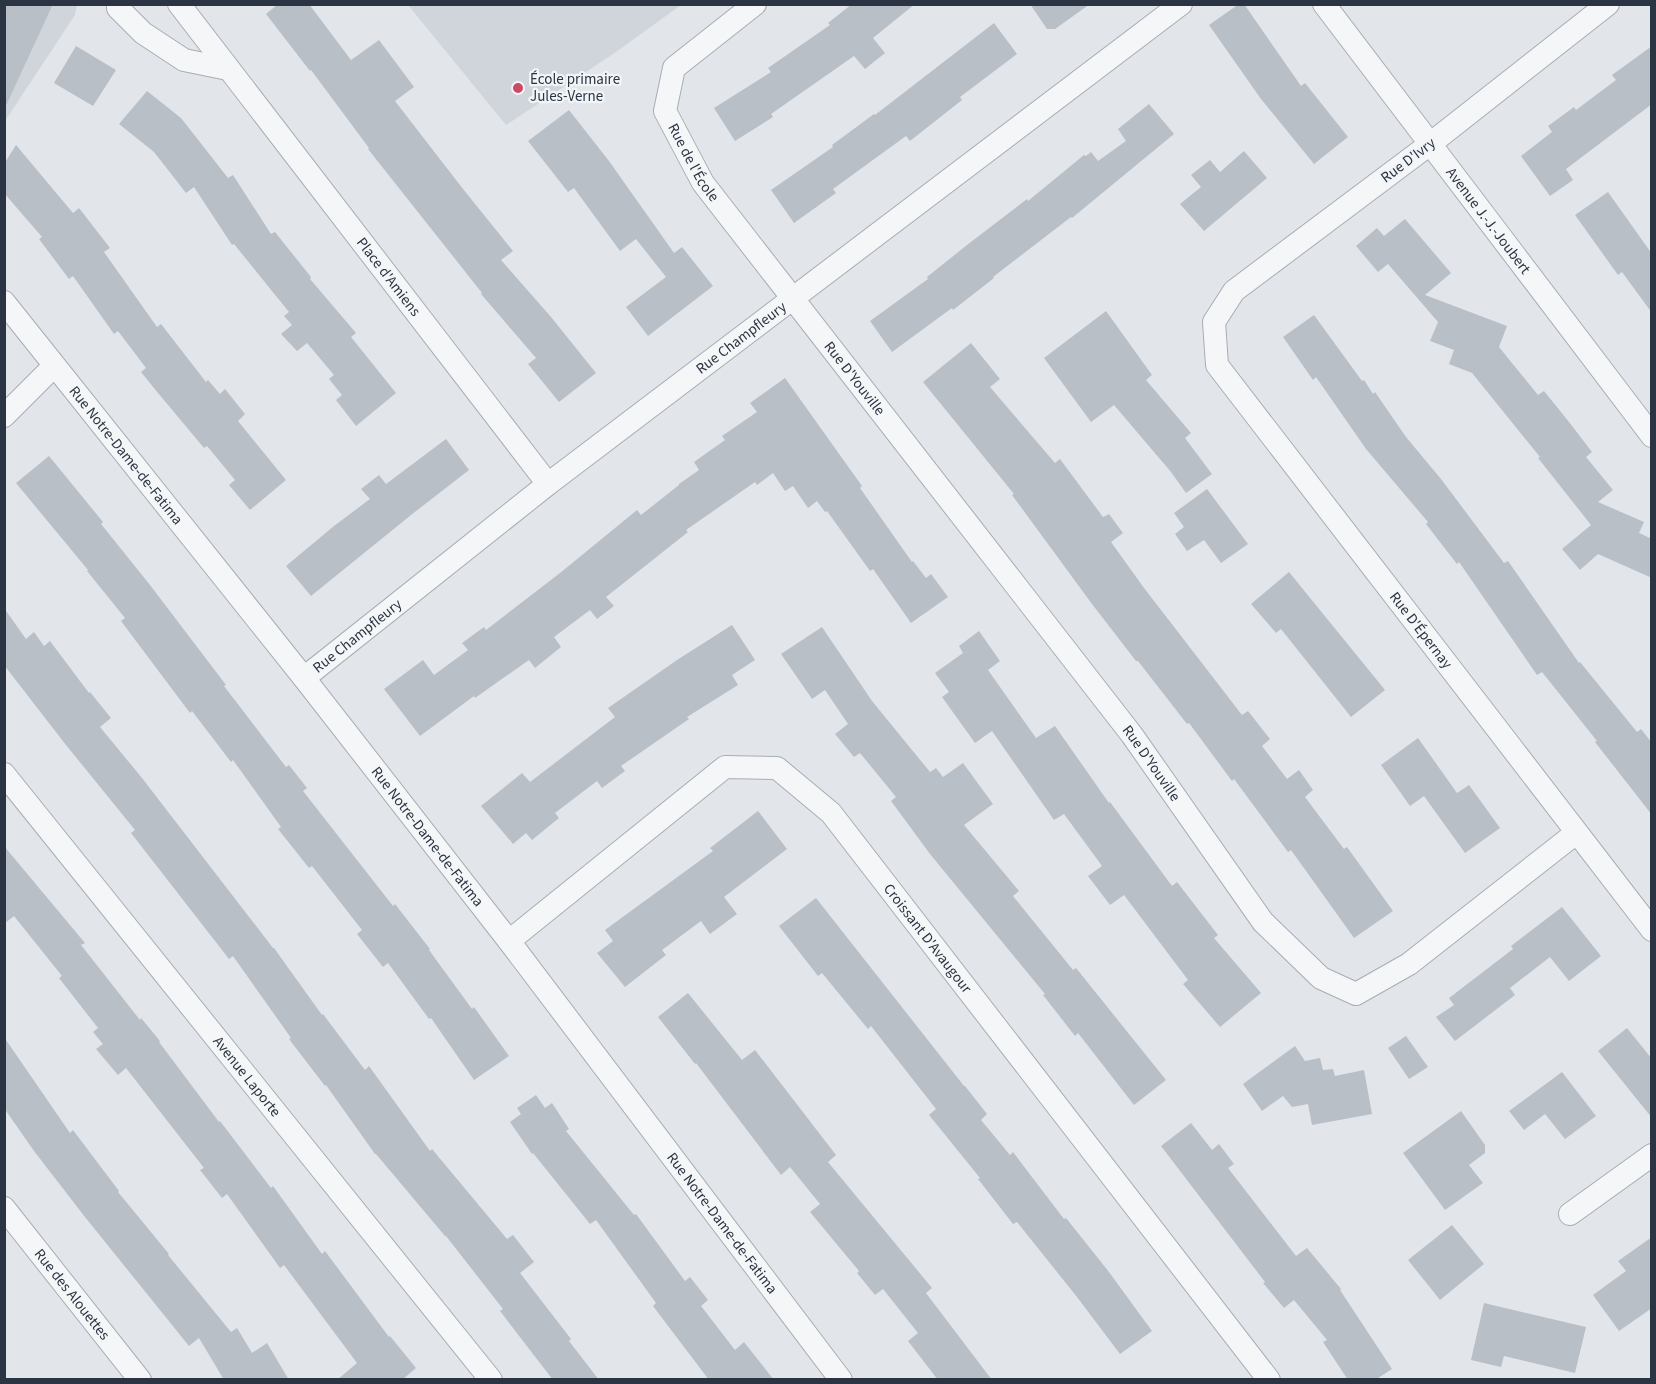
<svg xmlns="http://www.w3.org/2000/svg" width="1656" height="1384" font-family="'Source Sans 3',sans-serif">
<rect width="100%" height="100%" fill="#e2e6ea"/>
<!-- built -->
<path fill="#d0d5dc" d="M 5,5 L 77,5 L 75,15 L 5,121 Z
M 408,5 L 681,5 L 616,52 L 506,125 Z"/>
<!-- building -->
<path fill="#b9bfc7" d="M 4,4 L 53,4 L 4,110 Z
M 278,4 L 309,4 L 351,60 L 379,40 L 414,87 L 395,101 L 463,189 L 513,251 L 501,260 L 551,317 L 596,373 L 559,402 L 528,364 L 536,358 L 481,294 L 482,293 L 368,149 L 369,148 L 311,70 L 310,71 L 266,14 Z
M 852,4 L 915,4 L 873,38 L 885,53 L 865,69 L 854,56 L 771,114 L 773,117 L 735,141 L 714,108 L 771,72 L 768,68 L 830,25 L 828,23 Z
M 1030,4 L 1090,4 L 1055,29 L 1047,29 Z
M 1239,4 L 1244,4 L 1301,86 L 1305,83 L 1348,137 L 1314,164 L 1261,99 L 1209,25 Z
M 994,23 L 1017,54 L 960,97 L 962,100 L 910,141 L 906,136 L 833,189 L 836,193 L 794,223 L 771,190 L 833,147 L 832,145 L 874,114 L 875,115 Z
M 76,46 L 116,70 L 93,106 L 54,83 Z
M 1652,46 L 1652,104 L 1566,169 L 1573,180 L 1550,196 L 1521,156 L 1552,132 L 1548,126 L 1574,107 L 1576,110 L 1616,80 L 1612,75 Z
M 147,91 L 181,118 L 228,178 L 233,175 L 271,234 L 275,232 L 311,277 L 310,279 L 356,333 L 351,337 L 396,393 L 356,426 L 336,400 L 342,395 L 329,379 L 334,375 L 307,343 L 297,351 L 281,334 L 292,325 L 284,316 L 289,312 L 234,244 L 232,245 L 194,187 L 186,193 L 154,152 L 119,124 Z
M 1149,104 L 1174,134 L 1072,218 L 1071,217 L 993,277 L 994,278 L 953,310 L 952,308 L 892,352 L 870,321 L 928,279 L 927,277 L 967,245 L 1027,199 L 1028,201 L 1084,155 L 1086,156 L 1091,152 L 1098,161 L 1126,141 L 1118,129 Z
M 569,110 L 609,161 L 674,253 L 682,247 L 713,286 L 648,336 L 626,307 L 666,277 L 636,239 L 620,251 L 574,188 L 568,192 L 528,141 Z
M 16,145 L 73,213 L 79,208 L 110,248 L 104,252 L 157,327 L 161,324 L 206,382 L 208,380 L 220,394 L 225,389 L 245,414 L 238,421 L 286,480 L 250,510 L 229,485 L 235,480 L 207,446 L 204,448 L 158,393 L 141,372 L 146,368 L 118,331 L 114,334 L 73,276 L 69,279 L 39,239 L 42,237 L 4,193 L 4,164 Z
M 1244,151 L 1267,178 L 1204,231 L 1180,204 L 1201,187 L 1191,175 L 1210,160 L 1220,172 Z
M 1608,192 L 1652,254 L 1652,313 L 1622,272 L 1618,275 L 1575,215 Z
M 1405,219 L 1451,273 L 1425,295 L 1507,326 L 1499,347 L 1538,395 L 1544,391 L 1569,422 L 1592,452 L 1586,457 L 1613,490 L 1598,502 L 1644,522 L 1639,533 L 1652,539 L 1652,578 L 1598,554 L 1580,570 L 1562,549 L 1591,525 L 1538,458 L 1540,457 L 1472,373 L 1449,364 L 1454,350 L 1430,341 L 1438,322 L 1388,264 L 1378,272 L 1356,246 L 1377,228 L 1384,236 Z
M 1106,311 L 1152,375 L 1146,380 L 1191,433 L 1185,438 L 1212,474 L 1186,493 L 1171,472 L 1114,405 L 1091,422 L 1044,358 Z
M 1314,315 L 1362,381 L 1364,380 L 1373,394 L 1375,392 L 1406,437 L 1441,479 L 1504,563 L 1508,561 L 1579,663 L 1580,662 L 1637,732 L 1641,729 L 1652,743 L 1652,815 L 1595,742 L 1597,741 L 1542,672 L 1537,675 L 1459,562 L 1457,564 L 1426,524 L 1428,522 L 1366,449 L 1316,377 L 1313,380 L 1283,337 Z
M 971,343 L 1000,379 L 990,387 L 1055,463 L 1060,459 L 1103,517 L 1109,514 L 1123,533 L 1111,542 L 1144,588 L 1242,715 L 1248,711 L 1270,739 L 1262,746 L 1287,779 L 1299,770 L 1313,790 L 1305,797 L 1344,849 L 1347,847 L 1393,911 L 1354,938 L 1291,850 L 1288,852 L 1234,779 L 1232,781 L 1189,723 L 1187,724 L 1138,661 L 1136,661 L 1092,604 L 1012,495 L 1014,494 L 923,382 Z
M 785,378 L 862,486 L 860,488 L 912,562 L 913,561 L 926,578 L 931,574 L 948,597 L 911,623 L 873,569 L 870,571 L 827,511 L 825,512 L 817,501 L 808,508 L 793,486 L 785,491 L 773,473 L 757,485 L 755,482 L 686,530 L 688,532 L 606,597 L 614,606 L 597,619 L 590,610 L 554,637 L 561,647 L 535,668 L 529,660 L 475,698 L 474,696 L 420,736 L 384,689 L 423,660 L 434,675 L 468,650 L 462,643 L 484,627 L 486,630 L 560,573 L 637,510 L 641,515 L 679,485 L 679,484 L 699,470 L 694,462 L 725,440 L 722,436 L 757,412 L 750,403 Z
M 446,439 L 469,470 L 411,515 L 311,596 L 286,566 L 334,526 L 370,499 L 361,489 L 379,475 L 386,484 Z
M 49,456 L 103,522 L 101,524 L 150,585 L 226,685 L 224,686 L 286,767 L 289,765 L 307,788 L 303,791 L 393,906 L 395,904 L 430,949 L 429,950 L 472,1009 L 474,1007 L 509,1056 L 474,1080 L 431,1018 L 429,1019 L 388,963 L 383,967 L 357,934 L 362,930 L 312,866 L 309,868 L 278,829 L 281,827 L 233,760 L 231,762 L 192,711 L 190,713 L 121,621 L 125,618 L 87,571 L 88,570 L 16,483 Z
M 1207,489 L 1248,544 L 1221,563 L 1204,540 L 1187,551 L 1175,534 L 1184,527 L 1174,513 Z
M 1289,572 L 1385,690 L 1351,717 L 1281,629 L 1276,633 L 1251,604 Z
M 4,608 L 26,639 L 34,632 L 44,646 L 50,641 L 89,693 L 90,692 L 111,718 L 100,727 L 142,778 L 273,948 L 274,948 L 322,1015 L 323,1014 L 365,1070 L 369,1066 L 430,1151 L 432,1149 L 507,1239 L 513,1235 L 534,1262 L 520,1273 L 571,1339 L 569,1341 L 599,1380 L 553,1380 L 500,1311 L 503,1309 L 446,1236 L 445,1236 L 376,1154 L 375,1154 L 326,1085 L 325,1086 L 289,1039 L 291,1038 L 233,956 L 229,959 L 131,833 L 135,830 L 66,745 L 4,665 Z
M 732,625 L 755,660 L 732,675 L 738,685 L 687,717 L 689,719 L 621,766 L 625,771 L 602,788 L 597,781 L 555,813 L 559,818 L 532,840 L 526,833 L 513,844 L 481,806 L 522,773 L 530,782 L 615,717 L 608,708 L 677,660 Z
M 822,627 L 872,701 L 930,772 L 936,768 L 943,777 L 963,763 L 993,804 L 964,825 L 1019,891 L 1013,896 L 1073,970 L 1076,968 L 1166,1080 L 1134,1105 L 1078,1033 L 1075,1036 L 1043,995 L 1045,994 L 930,854 L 891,801 L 896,797 L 860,753 L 854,757 L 835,734 L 848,724 L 825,690 L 812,699 L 781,654 Z
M 979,631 L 1000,661 L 988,670 L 1036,738 L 1055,726 L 1109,803 L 1110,802 L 1172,886 L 1177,882 L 1218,935 L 1214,938 L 1261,993 L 1220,1027 L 1183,984 L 1188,980 L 1124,895 L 1110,905 L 1088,876 L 1102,866 L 1064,814 L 1054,820 L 992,731 L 975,743 L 942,697 L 949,692 L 935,673 L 963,653 L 959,646 Z
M 1418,738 L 1457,793 L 1469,785 L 1500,828 L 1465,853 L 1424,796 L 1410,806 L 1381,765 Z
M 758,811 L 787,849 L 724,897 L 737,914 L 710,934 L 701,921 L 662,950 L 666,955 L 625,987 L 597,953 L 613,941 L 605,930 L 713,851 L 710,848 Z
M 4,846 L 85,943 L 81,945 L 140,1020 L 141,1018 L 160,1041 L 159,1042 L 219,1122 L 220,1121 L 271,1188 L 273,1186 L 322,1254 L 325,1251 L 389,1337 L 390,1336 L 416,1368 L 402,1380 L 337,1380 L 357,1363 L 284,1265 L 280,1268 L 227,1194 L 222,1198 L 200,1170 L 204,1168 L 126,1068 L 118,1075 L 96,1049 L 103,1044 L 93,1032 L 98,1028 L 59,978 L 62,976 L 14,916 L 4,924 Z
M 816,898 L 964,1086 L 965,1086 L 987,1114 L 981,1120 L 1010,1155 L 1013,1152 L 1064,1219 L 1066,1218 L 1109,1272 L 1152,1331 L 1120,1354 L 1077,1297 L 1017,1222 L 1013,1224 L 978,1179 L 980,1178 L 929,1115 L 936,1109 L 871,1026 L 868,1029 L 822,973 L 818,976 L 779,926 Z
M 1562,907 L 1601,956 L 1569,981 L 1550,957 L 1510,988 L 1515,995 L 1455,1041 L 1436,1017 L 1454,1005 L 1449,998 L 1513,949 L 1511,946 Z
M 688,993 L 742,1060 L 755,1050 L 836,1155 L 828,1162 L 932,1288 L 926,1293 L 992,1380 L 938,1380 L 908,1341 L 918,1333 L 883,1289 L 875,1295 L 857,1273 L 859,1271 L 810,1212 L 820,1204 L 790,1167 L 781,1175 L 696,1063 L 695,1064 L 658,1017 Z
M 1627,1028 L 1652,1059 L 1652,1118 L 1598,1051 Z
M 1406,1036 L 1428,1067 L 1409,1079 L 1388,1048 Z
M 4,1037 L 70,1133 L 73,1130 L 119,1191 L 118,1192 L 169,1254 L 168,1255 L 231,1332 L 237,1328 L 252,1353 L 267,1343 L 289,1380 L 224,1380 L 199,1338 L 189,1346 L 85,1217 L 34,1151 L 4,1108 Z
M 1295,1046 L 1305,1061 L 1320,1058 L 1323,1070 L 1333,1069 L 1335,1076 L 1364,1070 L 1372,1114 L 1312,1125 L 1308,1104 L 1292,1107 L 1283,1096 L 1262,1111 L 1243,1084 Z
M 1562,1072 L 1596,1116 L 1565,1139 L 1545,1114 L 1524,1130 L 1509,1111 Z
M 536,1095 L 545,1108 L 552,1103 L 569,1129 L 566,1131 L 634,1215 L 636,1214 L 685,1281 L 690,1277 L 708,1300 L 701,1306 L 735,1350 L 744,1342 L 774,1380 L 709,1380 L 653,1306 L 656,1303 L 596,1220 L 590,1224 L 533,1153 L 532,1154 L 510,1122 L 521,1114 L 517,1108 Z
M 1461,1111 L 1485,1145 L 1485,1153 L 1469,1165 L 1483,1183 L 1445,1210 L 1403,1153 Z
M 1191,1123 L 1212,1150 L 1219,1144 L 1234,1164 L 1228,1168 L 1296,1256 L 1307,1248 L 1341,1289 L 1340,1290 L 1392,1369 L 1375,1380 L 1348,1380 L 1323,1342 L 1327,1340 L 1294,1300 L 1284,1308 L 1263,1283 L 1265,1282 L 1161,1146 Z
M 1452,1225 L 1484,1264 L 1440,1300 L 1408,1260 Z
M 1652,1237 L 1652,1308 L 1619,1331 L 1593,1295 L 1626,1271 L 1618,1261 Z
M 1484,1303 L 1586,1327 L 1575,1373 L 1504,1356 L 1501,1367 L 1471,1360 Z"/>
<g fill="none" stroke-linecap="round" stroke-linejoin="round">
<!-- minor casing -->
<g stroke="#a7adb4" stroke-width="24">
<g id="minor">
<path d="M 118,4 L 118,8 L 143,33 L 184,60 L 228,69"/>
<path id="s1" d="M 179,4 L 548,484"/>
<path id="s2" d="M 755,4 L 674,68 L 665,111 L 703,183 L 1132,735 L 1263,922 L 1321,978 L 1356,994 L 1409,964 L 1576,833"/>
<path id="s3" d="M 1324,4 L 1652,436"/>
<path id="s4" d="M 1608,4 L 1430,144 L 1234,291 L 1214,322 L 1217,365 L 1652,930"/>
<path id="s5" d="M 4,302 L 304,678 L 509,941 L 841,1380"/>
<path d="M 4,416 L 54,366"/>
<path id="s6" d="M 304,678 L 548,484 L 1181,4"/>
<path id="s7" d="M 4,774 L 491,1380"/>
<path id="s8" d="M 509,941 L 725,767 L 777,768 L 831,813 L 1269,1380"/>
<path id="s9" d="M 4,1208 L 140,1380"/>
<path d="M 1570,1214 L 1652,1155"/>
</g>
</g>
<!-- minor -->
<use href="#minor" stroke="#f5f6f8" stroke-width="22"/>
</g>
<!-- markers -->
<circle fill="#cd4a65" stroke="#f2f5f8" stroke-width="2" cx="518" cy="88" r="6"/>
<g text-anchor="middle" stroke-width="4.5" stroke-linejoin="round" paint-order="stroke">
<!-- poi labels -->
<g font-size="15" fill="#2a3442" stroke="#f2f5f8" text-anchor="start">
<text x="530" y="84">École primaire<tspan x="530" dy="17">Jules-Verne</tspan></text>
</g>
<!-- street labels -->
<g font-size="15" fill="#2a3442" stroke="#f2f5f8">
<text transform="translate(1408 160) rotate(-37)" y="5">Rue D'Ivry</text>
<text dy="5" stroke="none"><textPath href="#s2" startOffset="206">Rue de l'École</textPath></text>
<text dy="5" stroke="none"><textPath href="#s3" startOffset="272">Avenue J.-J.-Joubert</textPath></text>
<text dy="5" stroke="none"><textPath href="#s1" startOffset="344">Place d'Amiens</textPath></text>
<text dy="5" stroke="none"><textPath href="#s6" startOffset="554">Rue Champfleury</textPath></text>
<text dy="5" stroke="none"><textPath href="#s2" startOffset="476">Rue D'Youville</textPath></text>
<text dy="5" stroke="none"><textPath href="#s5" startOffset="196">Rue Notre-Dame-de-Fatima</textPath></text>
<text dy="5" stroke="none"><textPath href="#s4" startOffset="886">Rue D'Épernay</textPath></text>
<text dy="5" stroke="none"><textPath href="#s6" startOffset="68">Rue Champfleury</textPath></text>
<text dy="5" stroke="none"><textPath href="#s2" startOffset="962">Rue D'Youville</textPath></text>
<text dy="5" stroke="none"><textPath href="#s5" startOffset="682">Rue Notre-Dame-de-Fatima</textPath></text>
<text dy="5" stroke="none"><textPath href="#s8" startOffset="558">Croissant D'Avaugour</textPath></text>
<text dy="5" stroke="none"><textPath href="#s7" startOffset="388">Avenue Laporte</textPath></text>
<text dy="5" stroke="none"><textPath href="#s5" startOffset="1168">Rue Notre-Dame-de-Fatima</textPath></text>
<text dy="5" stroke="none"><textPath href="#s9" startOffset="110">Rue des Alouettes</textPath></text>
</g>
</g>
<!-- border -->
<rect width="1656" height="1384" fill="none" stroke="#2a3442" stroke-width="12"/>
</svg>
